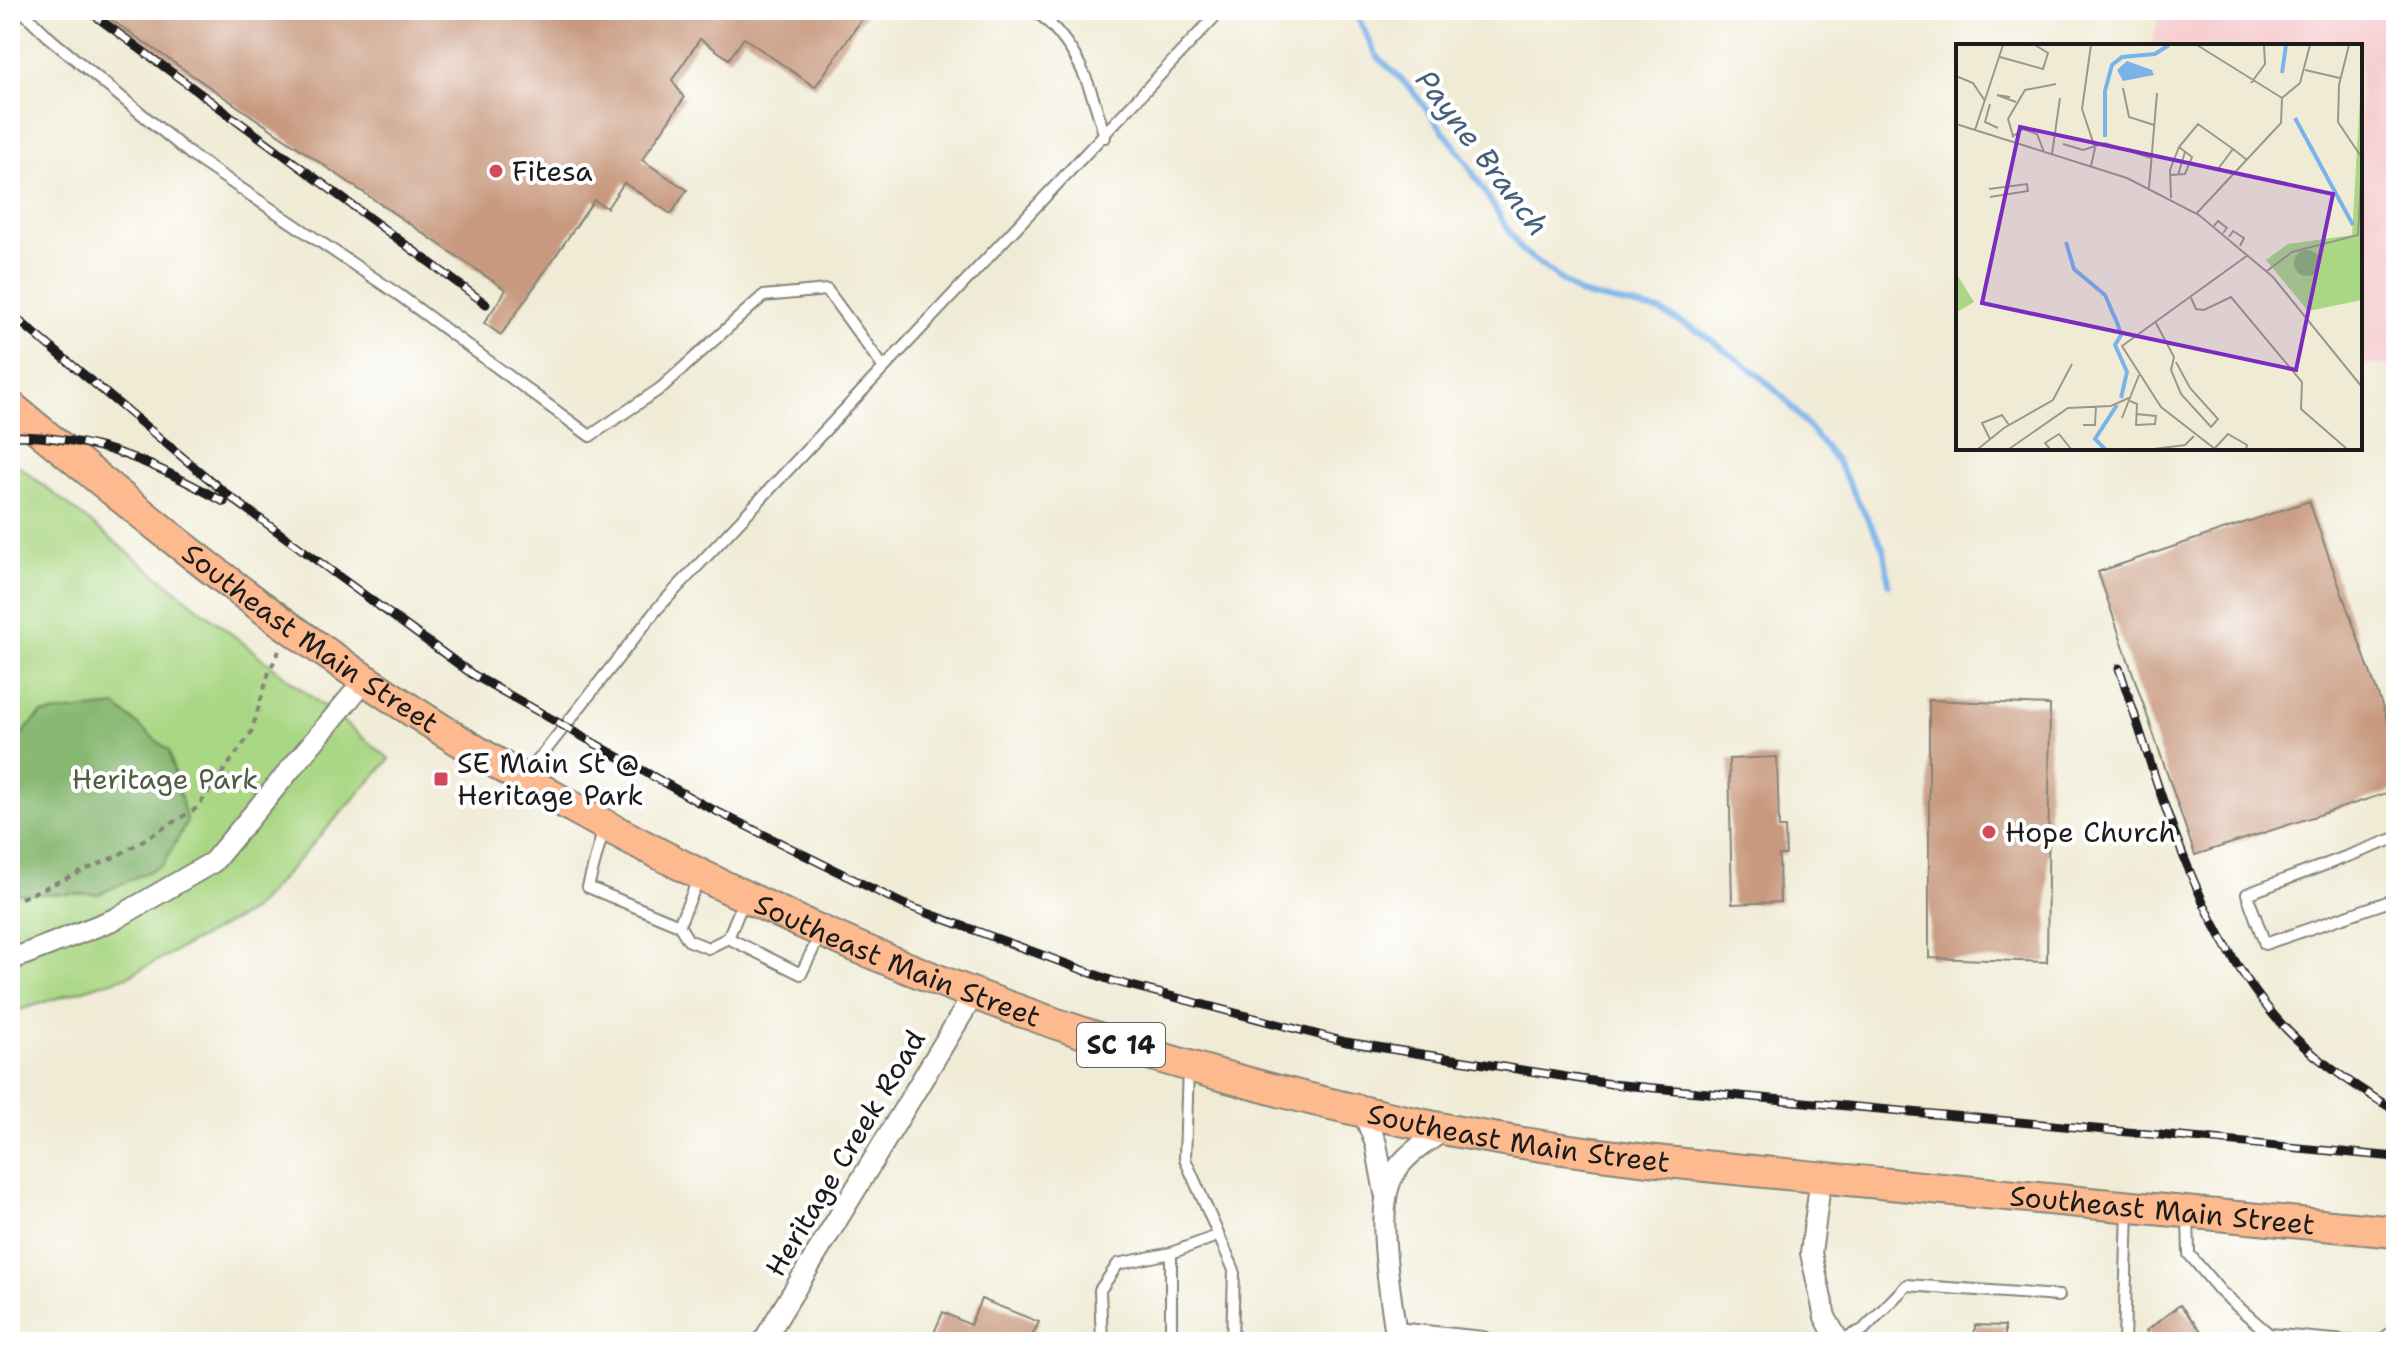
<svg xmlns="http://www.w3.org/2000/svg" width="2406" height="1352" font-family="'Shantell Sans',sans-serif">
<rect width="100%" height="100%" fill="#fff"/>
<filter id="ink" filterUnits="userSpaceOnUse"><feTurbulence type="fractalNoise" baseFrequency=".0125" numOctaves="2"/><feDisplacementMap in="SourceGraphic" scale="16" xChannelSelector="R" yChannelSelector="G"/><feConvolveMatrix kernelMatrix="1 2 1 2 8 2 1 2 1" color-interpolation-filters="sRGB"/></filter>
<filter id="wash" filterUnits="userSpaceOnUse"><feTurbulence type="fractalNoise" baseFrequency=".006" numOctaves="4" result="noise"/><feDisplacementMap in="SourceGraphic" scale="32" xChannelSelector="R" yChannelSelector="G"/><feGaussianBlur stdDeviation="1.8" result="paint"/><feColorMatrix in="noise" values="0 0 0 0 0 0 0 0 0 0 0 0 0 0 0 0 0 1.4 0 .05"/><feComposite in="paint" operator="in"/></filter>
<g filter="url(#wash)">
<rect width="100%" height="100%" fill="#f0ebd5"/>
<!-- built -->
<path fill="#f7cfd1" d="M 2161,10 L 2396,10 L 2396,366 L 2360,365 L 2360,46 L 2151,46 Z"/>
<!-- green -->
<path fill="#aad784" stroke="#637a50" stroke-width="2" d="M 10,459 L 390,759 L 252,911 L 128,976 L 10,1013 Z"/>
<!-- forest -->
<path fill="#87b872" stroke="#526a47" stroke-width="2" d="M 116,706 L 169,751 L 187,822 L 163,865 L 99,894 L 17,894 L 10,884 L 10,746 L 41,714 Z"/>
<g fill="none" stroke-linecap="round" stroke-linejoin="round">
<!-- stream -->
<path stroke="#7ab3ea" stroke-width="6" d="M 1354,10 L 1377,56 L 1411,89 L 1461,154 L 1521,250 L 1580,294 L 1660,311 L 1703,334 L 1756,373 L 1785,399 L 1836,460 L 1884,549 L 1889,584"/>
</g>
<g id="blocks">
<!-- building -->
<path fill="#c8997e" d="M 97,10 L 868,10 L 815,87 L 744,38 L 729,59 L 700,39 L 672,80 L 684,98 L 642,160 L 687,190 L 671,214 L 624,183 L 607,208 L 594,200 L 501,335 L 484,323 L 506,290 Z
M 2309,501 L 2396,745 L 2396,790 L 2195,855 L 2098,572 Z
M 1929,700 L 2050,705 L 2047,962 L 1929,958 Z
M 1777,757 L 1779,828 L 1785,828 L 1786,855 L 1779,855 L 1780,902 L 1732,904 L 1729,759 Z
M 981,1299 L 1039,1322 L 1029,1342 L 930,1342 L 943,1312 L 970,1325 Z
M 2180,1305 L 2210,1342 L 2156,1342 L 2146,1331 Z
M 1975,1325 L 2005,1326 L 2005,1342 L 1974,1342 Z"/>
</g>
</g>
<g filter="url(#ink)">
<use href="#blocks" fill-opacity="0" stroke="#868478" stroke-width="2"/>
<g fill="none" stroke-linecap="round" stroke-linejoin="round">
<!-- lane casing -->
<g stroke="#868478" stroke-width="14">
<path id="lane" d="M 21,10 L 53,41 L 194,157 L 399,295 L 590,436 L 661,388 L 763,296 L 827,290 L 884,368
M 1035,10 C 1079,46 1090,85 1105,137
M 527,774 L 657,609 L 1221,10
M 604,827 L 588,887 L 679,925 L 699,878
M 2396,838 L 2247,894 L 2265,944 L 2396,899
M 744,900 L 728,938 L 801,974 L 821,933
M 679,925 L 688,940 L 708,948 L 728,938
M 1188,1067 L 1185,1159 L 1234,1270 L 1232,1342
M 2188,1217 L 2189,1254 L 2221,1292 L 2269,1334 L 2356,1342
M 1838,1341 L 1863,1330 L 1907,1285 L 2059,1296
M 1102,1342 L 1100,1290 L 1118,1264 L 1171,1253 L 1217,1236
M 1171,1342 L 1171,1253
M 2124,1342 L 2128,1209
M 2379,1342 L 2396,1329"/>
</g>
<!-- street casing -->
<g stroke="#868478" stroke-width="24">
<path id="street" d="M 10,960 L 115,919 L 213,862 L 365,680
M 1363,1111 L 1376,1144 L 1385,1193
M 1821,1177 L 1811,1253 L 1825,1317 L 1839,1342
M 1396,1333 L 1482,1342
M 763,1342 L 974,994
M 1397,1342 C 1392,1302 1373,1208 1394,1174 C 1406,1153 1427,1142 1446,1129"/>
</g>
<!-- primary casing -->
<g stroke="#868478" stroke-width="34">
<g id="primary">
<path id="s1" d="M 10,406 C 110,488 210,572 316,646 C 656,885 1047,1051 1454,1131 C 1595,1158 1737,1169 1879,1183 C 2051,1199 2224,1216 2396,1232"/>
</g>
</g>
<!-- path -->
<path stroke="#868478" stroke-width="4" stroke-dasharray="6 6" stroke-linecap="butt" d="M 10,903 L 117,856 L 197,808 L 251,733 L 269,672 L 279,651"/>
<!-- lane -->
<use href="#lane" stroke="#fff" stroke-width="10"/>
<!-- street -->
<use href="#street" stroke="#fff" stroke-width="20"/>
<!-- primary -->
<use href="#primary" stroke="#fcba8e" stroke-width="30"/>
<!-- rail casing -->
<g stroke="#1c1c1c" stroke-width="9">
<path id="rail" d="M 87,10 L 486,304
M 10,313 L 229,496 L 472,674 L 700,803 L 903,904 L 1113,981 L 1346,1042 L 1611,1084 L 2396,1157
M 10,436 C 97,436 149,461 224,502
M 2119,668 C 2160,787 2192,920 2276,1018 C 2309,1056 2353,1085 2396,1111"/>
</g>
<!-- rail -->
<use href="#rail" stroke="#fff" stroke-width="6" stroke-dasharray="18" stroke-linecap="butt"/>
</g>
</g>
<!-- markers -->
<g fill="#d1495b" stroke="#fff" stroke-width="3">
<circle cx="496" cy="171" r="8"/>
<rect x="433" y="771" width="16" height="16" rx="4"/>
<circle cx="1989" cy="832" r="8"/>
</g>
<g text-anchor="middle" stroke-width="8" stroke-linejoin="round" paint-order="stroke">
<!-- shield labels -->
<rect fill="#fff" stroke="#606060" stroke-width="2" x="1077" y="1023" width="88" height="44" rx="6"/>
<g font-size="26" font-weight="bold" fill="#1c1c1c">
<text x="1121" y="1054">SC 14</text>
</g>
<!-- poi labels -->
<g font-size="28" fill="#1c1c1c" stroke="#fff" text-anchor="start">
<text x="512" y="181">Fitesa</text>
<text x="457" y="773">SE Main St @<tspan x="457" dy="32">Heritage Park</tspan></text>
<text x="2005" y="842">Hope Church</text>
</g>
<!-- street labels -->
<g font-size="28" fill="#1c1c1c" stroke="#fff">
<text dy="10" stroke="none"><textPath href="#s1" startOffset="380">Southeast Main Street</textPath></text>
<text dy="10" stroke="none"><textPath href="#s1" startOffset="1052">Southeast Main Street</textPath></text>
<text dy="10" stroke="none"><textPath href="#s1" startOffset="1700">Southeast Main Street</textPath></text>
<text transform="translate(845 1153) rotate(-59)" y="10">Heritage Creek Road</text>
<text dy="10" stroke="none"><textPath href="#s1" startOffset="2348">Southeast Main Street</textPath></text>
</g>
<!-- park labels -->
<g font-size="28" fill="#4e5d40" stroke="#fff">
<text x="165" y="789">Heritage Park</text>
</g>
<!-- water labels -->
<g font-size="30" font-style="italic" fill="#466079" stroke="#fff">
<text transform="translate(1482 153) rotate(53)" y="10">Payne Branch</text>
</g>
</g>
<!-- overview -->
<g transform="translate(1956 44)">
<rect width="406" height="406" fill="#f0ebd5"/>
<path d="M 406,20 L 406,256 L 352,267 L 310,216 L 332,200 L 396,191 ZM 0,229 L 18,258 L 1,268 L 0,267 Z" fill="#aad784"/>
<path d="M338 219a13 13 0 1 1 26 0a13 13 0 1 1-26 0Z" fill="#87b872"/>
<path d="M 171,17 L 196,26 L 198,31 L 167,37 L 161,26 Z" fill="#7ab3ea"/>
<path fill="none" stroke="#7ab3ea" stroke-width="4" d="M 326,29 L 330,1M 339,74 L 397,181M 149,93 L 149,47 L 156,21 L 166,13 L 199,10 L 213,1M 110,198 L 118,225 L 149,251 L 162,281 L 165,291 L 159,301 L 171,328 L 165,354M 149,405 L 139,395 L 161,361"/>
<path fill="none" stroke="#9b988b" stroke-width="2" d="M 241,1 L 326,54M 393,1 L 383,41 L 382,78 L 406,114M 44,13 L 87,25 L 92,9 L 79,1M 349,26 L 384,34M 0,32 L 17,39 L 29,57M 295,39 L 309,20 L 308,1M 167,44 L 173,73 L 198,81M 54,53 L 41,51 L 60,58M 326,54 L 344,39 L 354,1M 34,60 L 29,78 L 42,84M 0,80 L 171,134 L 243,171 L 317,233 L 406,343M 19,86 L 47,1M 57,92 L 52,75 L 69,46 L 100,40M 56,93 L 67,85 L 81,90 L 88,108M 107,100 L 127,106 L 149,99 L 195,114M 223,103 L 242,80 L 277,105M 96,110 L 104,54M 135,122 L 139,104 L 126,65 L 135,1M 262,125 L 277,105 L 291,116M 222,131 L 229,108M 193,144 L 201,49M 33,145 L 71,140 L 72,147 L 34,153M 215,154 L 214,126 L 223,103 L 236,113 L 229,130 L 215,131M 240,170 L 325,79 L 326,54M 258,182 L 262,177 L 271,184 L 267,189M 273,193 L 277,187 L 288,194 L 284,202M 311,227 L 336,208 L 402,191 L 406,117M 235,254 L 240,265 L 248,266 L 275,253 L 346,338 L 345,365 L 391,405M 200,279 L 218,313 L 215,326 L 225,350 L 255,383 L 262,375 L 234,344 L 220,318M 174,357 L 181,360 L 180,382M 180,370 L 200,372 L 199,380 L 180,381M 166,374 L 183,331M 127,381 L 139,381 L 140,362M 34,395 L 26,379 L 46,371 L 53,381M 22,405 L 48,384 L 97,356 L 116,320M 53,405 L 112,364 L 155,362 L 175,353M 94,405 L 89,399 L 103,390 L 115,405M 198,405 L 229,401 L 238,392M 258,405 L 272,390 L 291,401 L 290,405M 259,405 L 205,363 L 166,302 L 292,211"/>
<path fill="#7b2cbf" fill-opacity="0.15" stroke="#7b2cbf" stroke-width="4" d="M 64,83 L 377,150 L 340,326 L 26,259 Z"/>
<rect width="406" height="406" fill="none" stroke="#1c1c1c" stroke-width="4"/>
</g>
<!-- margin -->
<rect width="2406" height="1352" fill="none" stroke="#fff" stroke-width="40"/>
</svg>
